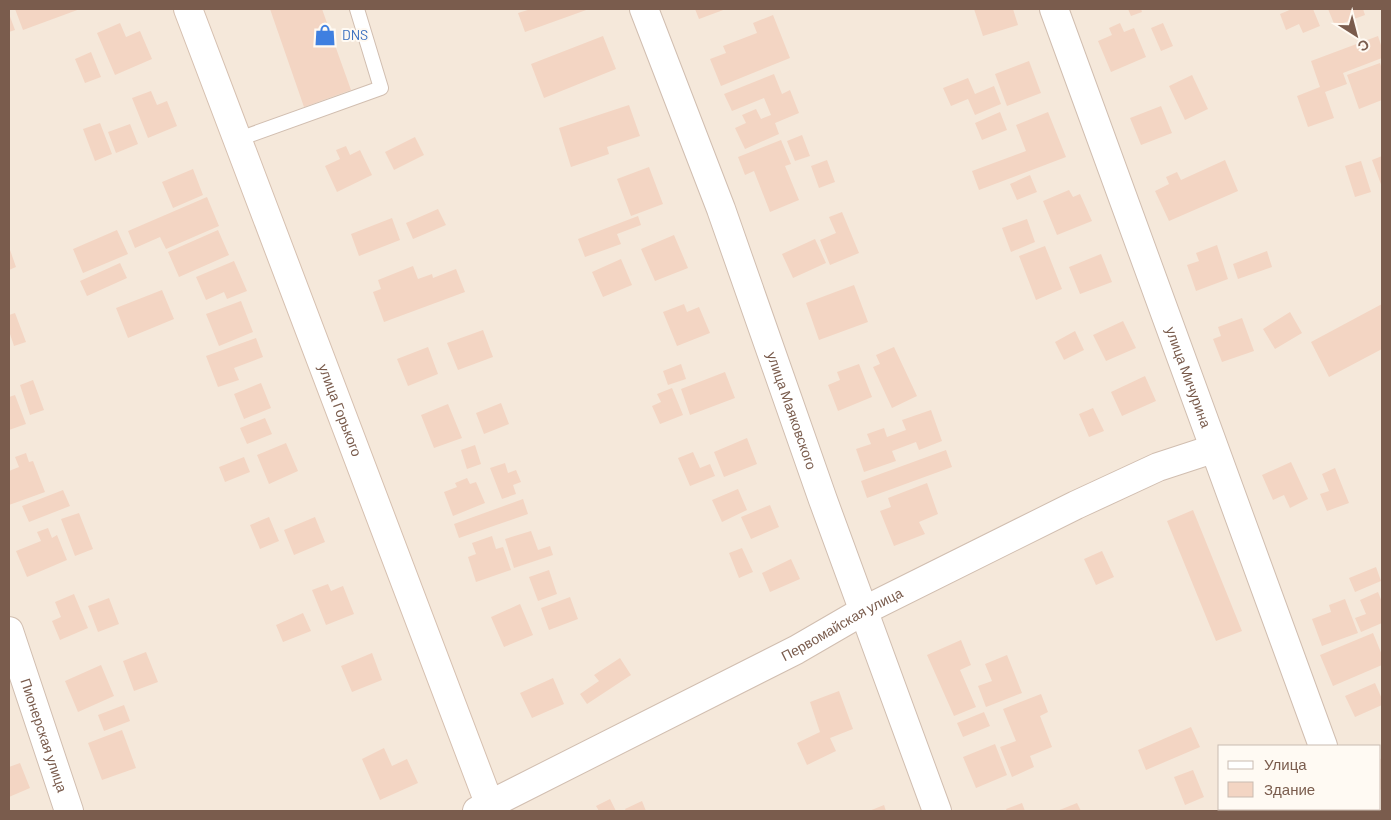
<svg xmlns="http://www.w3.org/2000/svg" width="1391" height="820" font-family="Barlow,sans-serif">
<rect width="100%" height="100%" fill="#fdf6ec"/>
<!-- residential -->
<path fill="#f5e8da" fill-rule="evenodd" d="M 9,9 L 1382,9 L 1382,811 L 9,811 ZM 1220,746 L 1380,746 L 1380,809 L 1220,809 Z"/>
<!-- building -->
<path fill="#f3d5c3" d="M 15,9 L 80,9 L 23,30 Z
M 270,9 L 322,9 L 351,90 L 304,107 Z
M 531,9 L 589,9 L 525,32 L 518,13 Z
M 695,9 L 726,9 L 699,19 Z
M 974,9 L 1013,9 L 1018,25 L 983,36 Z
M 1128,9 L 1141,9 L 1142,12 L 1131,16 Z
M 1292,9 L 1313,9 L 1320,26 L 1303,33 L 1299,24 L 1286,30 L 1280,14 Z
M 1328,9 L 1363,9 L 1365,15 L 1335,26 Z
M 9,14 L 15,30 L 9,32 Z
M 773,15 L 790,58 L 721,86 L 710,59 L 726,53 L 723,46 L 757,33 L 753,23 Z
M 120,23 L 126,37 L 140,31 L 152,59 L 115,75 L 97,33 Z
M 1120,23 L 1124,32 L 1134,28 L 1146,57 L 1111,72 L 1098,41 L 1112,35 L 1109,28 Z
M 1163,23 L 1173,46 L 1161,51 L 1151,28 Z
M 603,36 L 616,69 L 544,98 L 531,64 Z
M 1378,36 L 1382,48 L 1382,58 L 1343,73 L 1347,84 L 1325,92 L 1334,118 L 1308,127 L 1297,96 L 1320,87 L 1311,61 Z
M 91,52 L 101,77 L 85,83 L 75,59 Z
M 1029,61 L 1041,93 L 1007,106 L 995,74 Z
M 1380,63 L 1382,69 L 1382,100 L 1359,109 L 1347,75 Z
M 774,74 L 782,94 L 790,90 L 799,113 L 775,123 L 779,134 L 745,149 L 735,128 L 746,123 L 742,115 L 756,109 L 761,119 L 771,115 L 764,98 L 732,111 L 724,94 Z
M 1192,75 L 1208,109 L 1185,120 L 1169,86 Z
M 968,78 L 975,94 L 994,86 L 1001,104 L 975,115 L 968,99 L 951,106 L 943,88 Z
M 151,91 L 157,105 L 167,101 L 177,126 L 148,138 L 132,98 Z
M 629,105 L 640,136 L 607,147 L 609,154 L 571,167 L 559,128 Z
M 1161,106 L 1172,133 L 1141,145 L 1130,118 Z
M 1000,112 L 1007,130 L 982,140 L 975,123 Z
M 1048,112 L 1066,157 L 979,190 L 972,171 L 1026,151 L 1016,125 Z
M 100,123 L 112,154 L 95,161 L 83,129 Z
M 130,124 L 138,144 L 116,153 L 108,132 Z
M 802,135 L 810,156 L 795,161 L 787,141 Z
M 415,137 L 424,155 L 394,170 L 385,152 Z
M 781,140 L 791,164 L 785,166 L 799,200 L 770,212 L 754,171 L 745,175 L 738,157 Z
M 346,146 L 350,155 L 360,150 L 372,175 L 337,192 L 325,166 L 340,159 L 336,150 Z
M 1382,156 L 1382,187 L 1372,160 Z
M 827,160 L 835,182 L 819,188 L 811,166 Z
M 1225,160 L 1238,191 L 1169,221 L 1155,191 L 1169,184 L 1166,177 L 1177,172 L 1181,180 Z
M 1361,161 L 1371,192 L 1355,197 L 1345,166 Z
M 649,167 L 663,204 L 631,216 L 617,179 Z
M 193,169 L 203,195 L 173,208 L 162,182 Z
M 1030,175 L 1037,192 L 1017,200 L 1010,184 Z
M 1069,190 L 1073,197 L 1080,194 L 1092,221 L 1057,235 L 1043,201 Z
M 207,197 L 219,226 L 166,249 L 160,237 L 135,248 L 128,231 Z
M 438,209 L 446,225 L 413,239 L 406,223 Z
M 842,212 L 859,253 L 830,265 L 820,240 L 836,233 L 829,217 Z
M 638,216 L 641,225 L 617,234 L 621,244 L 585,257 L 578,239 Z
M 392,218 L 400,240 L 359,256 L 351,234 Z
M 1027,219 L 1035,242 L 1011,252 L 1002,228 Z
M 117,230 L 128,254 L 83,273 L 73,249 Z
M 218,230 L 229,255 L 179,277 L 168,252 Z
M 674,235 L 688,268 L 655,281 L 641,249 Z
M 815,239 L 826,263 L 793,278 L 782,254 Z
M 1217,245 L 1228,279 L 1196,291 L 1187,265 L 1199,261 L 1196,253 Z
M 1045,246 L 1062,289 L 1036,300 L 1019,256 Z
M 9,247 L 16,267 L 9,270 Z
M 1267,251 L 1272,267 L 1238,279 L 1233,264 Z
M 1101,254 L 1112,282 L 1080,294 L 1069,267 Z
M 621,259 L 632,285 L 603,297 L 592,272 Z
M 234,261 L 247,291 L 227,299 L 224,292 L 206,300 L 196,277 Z
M 120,263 L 127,278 L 87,296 L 80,281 Z
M 413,266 L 418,279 L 432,274 L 433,278 L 456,269 L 465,292 L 384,322 L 373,292 L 381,289 L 378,280 Z
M 854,285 L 868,322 L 819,340 L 806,303 Z
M 162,290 L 174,319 L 128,338 L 116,308 Z
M 241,301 L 253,332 L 219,346 L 206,314 Z
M 684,304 L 687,312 L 699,307 L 710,333 L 677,346 L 663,312 Z
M 1382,304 L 1382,349 L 1329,377 L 1311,342 Z
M 1290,312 L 1302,333 L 1275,349 L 1263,329 Z
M 15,313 L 26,342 L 14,346 L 9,331 L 9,315 Z
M 1242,318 L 1254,351 L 1222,362 L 1213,339 L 1221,336 L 1218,327 Z
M 1123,321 L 1136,348 L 1106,361 L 1093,335 Z
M 483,330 L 493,357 L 458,370 L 447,343 Z
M 1075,331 L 1084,350 L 1064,360 L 1055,342 Z
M 256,338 L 263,357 L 234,368 L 239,380 L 218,387 L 206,356 Z
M 428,347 L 438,374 L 408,386 L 397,359 Z
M 894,347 L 917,396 L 892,408 L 873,367 L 880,364 L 876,355 Z
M 681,364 L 686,379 L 668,385 L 663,371 Z
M 859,364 L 872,397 L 838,411 L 828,385 L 840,380 L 837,372 Z
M 725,372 L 735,398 L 690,415 L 681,389 Z
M 1145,376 L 1156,401 L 1122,416 L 1111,392 Z
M 33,380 L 44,410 L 30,415 L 20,385 Z
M 261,383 L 271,408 L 244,419 L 234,394 Z
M 672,388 L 683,415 L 660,424 L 652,406 L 661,402 L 657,394 Z
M 15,395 L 26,424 L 9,430 L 9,397 Z
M 501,403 L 509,424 L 484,434 L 476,413 Z
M 448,404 L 462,438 L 434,448 L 421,415 Z
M 1093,408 L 1104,431 L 1089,437 L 1079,414 Z
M 931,410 L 942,441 L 919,450 L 916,442 L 892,451 L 896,461 L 864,472 L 856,449 L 871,444 L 867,434 L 884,428 L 887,437 L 906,430 L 902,420 Z
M 265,418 L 272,434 L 247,444 L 240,428 Z
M 747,438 L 757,464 L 724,477 L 714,452 Z
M 286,443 L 298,471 L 269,484 L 257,455 Z
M 475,445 L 481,464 L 467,469 L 461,450 Z
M 946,450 L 952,467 L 867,498 L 861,481 Z
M 693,452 L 700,468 L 710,464 L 715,476 L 690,486 L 678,458 Z
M 26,453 L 29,462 L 33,461 L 45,492 L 9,505 L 9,471 L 19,467 L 15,457 Z
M 244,457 L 250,472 L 225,482 L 219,467 Z
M 1291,462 L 1308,499 L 1290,508 L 1284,495 L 1273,500 L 1262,475 Z
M 505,463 L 508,473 L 516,470 L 521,482 L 513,485 L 516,494 L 502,499 L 490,468 Z
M 1335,468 L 1349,503 L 1327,511 L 1320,494 L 1329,491 L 1322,474 Z
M 467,478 L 470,484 L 476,482 L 485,503 L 453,516 L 444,492 L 457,487 L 455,483 Z
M 927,483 L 938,514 L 919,522 L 925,534 L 894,546 L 880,511 L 891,507 L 888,498 Z
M 738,489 L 747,510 L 722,522 L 712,500 Z
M 63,490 L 70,506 L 29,522 L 22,506 Z
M 523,499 L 528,514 L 459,538 L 454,524 Z
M 770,505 L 779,527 L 751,539 L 741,517 Z
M 1193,510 L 1242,631 L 1216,641 L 1167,521 Z
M 79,513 L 93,549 L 75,556 L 61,519 Z
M 269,517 L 279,541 L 260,549 L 250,525 Z
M 315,517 L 325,542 L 294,555 L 284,530 Z
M 48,528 L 52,538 L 57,535 L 67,560 L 27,577 L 16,551 L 41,541 L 37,532 Z
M 531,531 L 538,550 L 550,546 L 553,555 L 514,568 L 505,539 Z
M 492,536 L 496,549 L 503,547 L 511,570 L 476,582 L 468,557 L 476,554 L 472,543 Z
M 742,548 L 753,572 L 739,578 L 729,553 Z
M 1102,551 L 1114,577 L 1096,585 L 1084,559 Z
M 791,559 L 800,579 L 770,592 L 762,573 Z
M 1376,567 L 1381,581 L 1355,592 L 1349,578 Z
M 549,570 L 557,594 L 538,601 L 529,577 Z
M 328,584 L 331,591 L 343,586 L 354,614 L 326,625 L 312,590 Z
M 1378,592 L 1382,602 L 1382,623 L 1361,632 L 1355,618 L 1366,614 L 1360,600 Z
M 74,594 L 88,628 L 60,640 L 52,621 L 61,617 L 55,602 Z
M 570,597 L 578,619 L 549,630 L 541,608 Z
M 109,598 L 119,624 L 98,632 L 88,606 Z
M 1345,599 L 1358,633 L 1322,646 L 1312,619 L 1331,612 L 1329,605 Z
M 520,604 L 533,635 L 504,647 L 491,617 Z
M 303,613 L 311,631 L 283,642 L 276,625 Z
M 1373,633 L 1382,655 L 1382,665 L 1333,686 L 1320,655 Z
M 961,640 L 971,665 L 960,670 L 976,707 L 954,716 L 927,655 Z
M 146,652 L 158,682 L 134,691 L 123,661 Z
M 372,653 L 382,680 L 352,692 L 341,666 Z
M 1007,655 L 1022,693 L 986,707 L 978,686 L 992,681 L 985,664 Z
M 620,658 L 631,675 L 587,704 L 580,694 L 599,681 L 594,675 Z
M 101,665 L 114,696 L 78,712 L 65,681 Z
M 553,678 L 564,704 L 532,718 L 520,693 Z
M 1375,683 L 1382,699 L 1382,705 L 1355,717 L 1345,696 Z
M 839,691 L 853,729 L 830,738 L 836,751 L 807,765 L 797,743 L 820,732 L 810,702 Z
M 1041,694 L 1048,712 L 1040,716 L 1052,747 L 1030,756 L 1034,767 L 1012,777 L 1000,747 L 1016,741 L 1003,709 Z
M 124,705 L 130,721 L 104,731 L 98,715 Z
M 984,712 L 990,726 L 963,737 L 957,723 Z
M 1191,727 L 1200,747 L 1146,770 L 1138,750 Z
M 122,730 L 136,768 L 102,780 L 88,743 Z
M 995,744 L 1007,775 L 976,788 L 963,757 Z
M 384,748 L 392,766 L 407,759 L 418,783 L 380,800 L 362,759 Z
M 1382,758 L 1382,789 L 1380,790 L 1380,759 Z
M 20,763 L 30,788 L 9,797 L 9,767 Z
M 1193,770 L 1204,797 L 1185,805 L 1174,777 Z
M 610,799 L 616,811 L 599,811 L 596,806 Z
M 642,801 L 646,811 L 626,811 L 625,809 Z
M 1022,803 L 1025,811 L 1007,811 L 1006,809 Z
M 1077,803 L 1081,811 L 1057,811 Z
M 884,805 L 886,811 L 869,811 Z
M 1274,809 L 1303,809 L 1304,811 L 1275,811 Z"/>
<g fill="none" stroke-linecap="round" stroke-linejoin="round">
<!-- lane casing -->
<g stroke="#d1beb0" stroke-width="16">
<path id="lane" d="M 236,140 L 381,88 L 357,9"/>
</g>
<!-- street casing -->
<g stroke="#d1beb0" stroke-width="30">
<g id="street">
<path id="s1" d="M 644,9 L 721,209 L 823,500 L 937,811"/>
<path id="s2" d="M 1054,9 L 1323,746"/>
<path id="s3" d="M 9,631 L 69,811"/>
<path d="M 1346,809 L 1347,811"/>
<path id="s4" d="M 477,811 L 796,650 L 865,610 L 1076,505 L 1158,467 L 1213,449"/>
</g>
</g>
<!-- secondary casing -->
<g stroke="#d6c0b0" stroke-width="30">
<g id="secondary">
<path id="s5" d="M 188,9 L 492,811"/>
</g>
</g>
<!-- lane -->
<use href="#lane" stroke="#fff" stroke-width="14"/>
<!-- street -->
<use href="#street" stroke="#fff" stroke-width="28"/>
<!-- secondary -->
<use href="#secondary" stroke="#fff" stroke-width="28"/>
</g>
<!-- icons -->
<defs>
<g id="shop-bare" transform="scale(1.725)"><path d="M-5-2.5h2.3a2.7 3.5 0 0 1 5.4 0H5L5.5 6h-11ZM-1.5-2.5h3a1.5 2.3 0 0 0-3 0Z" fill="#3f7fe0" stroke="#fffaf3" stroke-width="2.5" paint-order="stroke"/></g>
</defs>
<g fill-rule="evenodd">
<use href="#shop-bare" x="325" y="35"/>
</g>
<g text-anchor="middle" stroke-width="4" stroke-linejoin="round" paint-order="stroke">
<!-- shop labels -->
<g font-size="14" fill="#366cbe" stroke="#fffaf3" text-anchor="start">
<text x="342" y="40">DNS</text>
</g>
<!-- street labels -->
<g font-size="14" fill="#7a5c4d" stroke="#fffaf3">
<text dy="5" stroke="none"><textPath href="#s2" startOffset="392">улица Мичурина</textPath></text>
<text dy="5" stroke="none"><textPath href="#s5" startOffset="429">улица Горького</textPath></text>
<text dy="5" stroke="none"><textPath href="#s1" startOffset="428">улица Маяковского</textPath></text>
<text dy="5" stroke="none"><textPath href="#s4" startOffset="410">Первомайская улица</textPath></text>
<text dy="5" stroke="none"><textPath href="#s3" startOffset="110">Пионерская улица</textPath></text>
</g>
</g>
<!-- border -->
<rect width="1391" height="820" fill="none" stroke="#7a5c4d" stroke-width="20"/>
<!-- legend -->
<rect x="1218" y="745" width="162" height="65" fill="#fffaf3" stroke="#cabbb1"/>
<rect x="1228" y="761" width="25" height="8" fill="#ffffff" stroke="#cabbb1"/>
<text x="1264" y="770" font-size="15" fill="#7a5c4d">Улица</text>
<rect x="1228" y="782" width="25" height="15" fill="#f3d5c3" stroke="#cabbb1"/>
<text x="1264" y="795" font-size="15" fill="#7a5c4d">Здание</text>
<!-- north arrow -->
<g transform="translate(1356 35) rotate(144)" stroke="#fffaf3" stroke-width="4" paint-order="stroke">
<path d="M0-4L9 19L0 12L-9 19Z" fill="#7a5c4d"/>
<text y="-8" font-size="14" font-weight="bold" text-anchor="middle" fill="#7a5c4d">С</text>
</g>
</svg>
